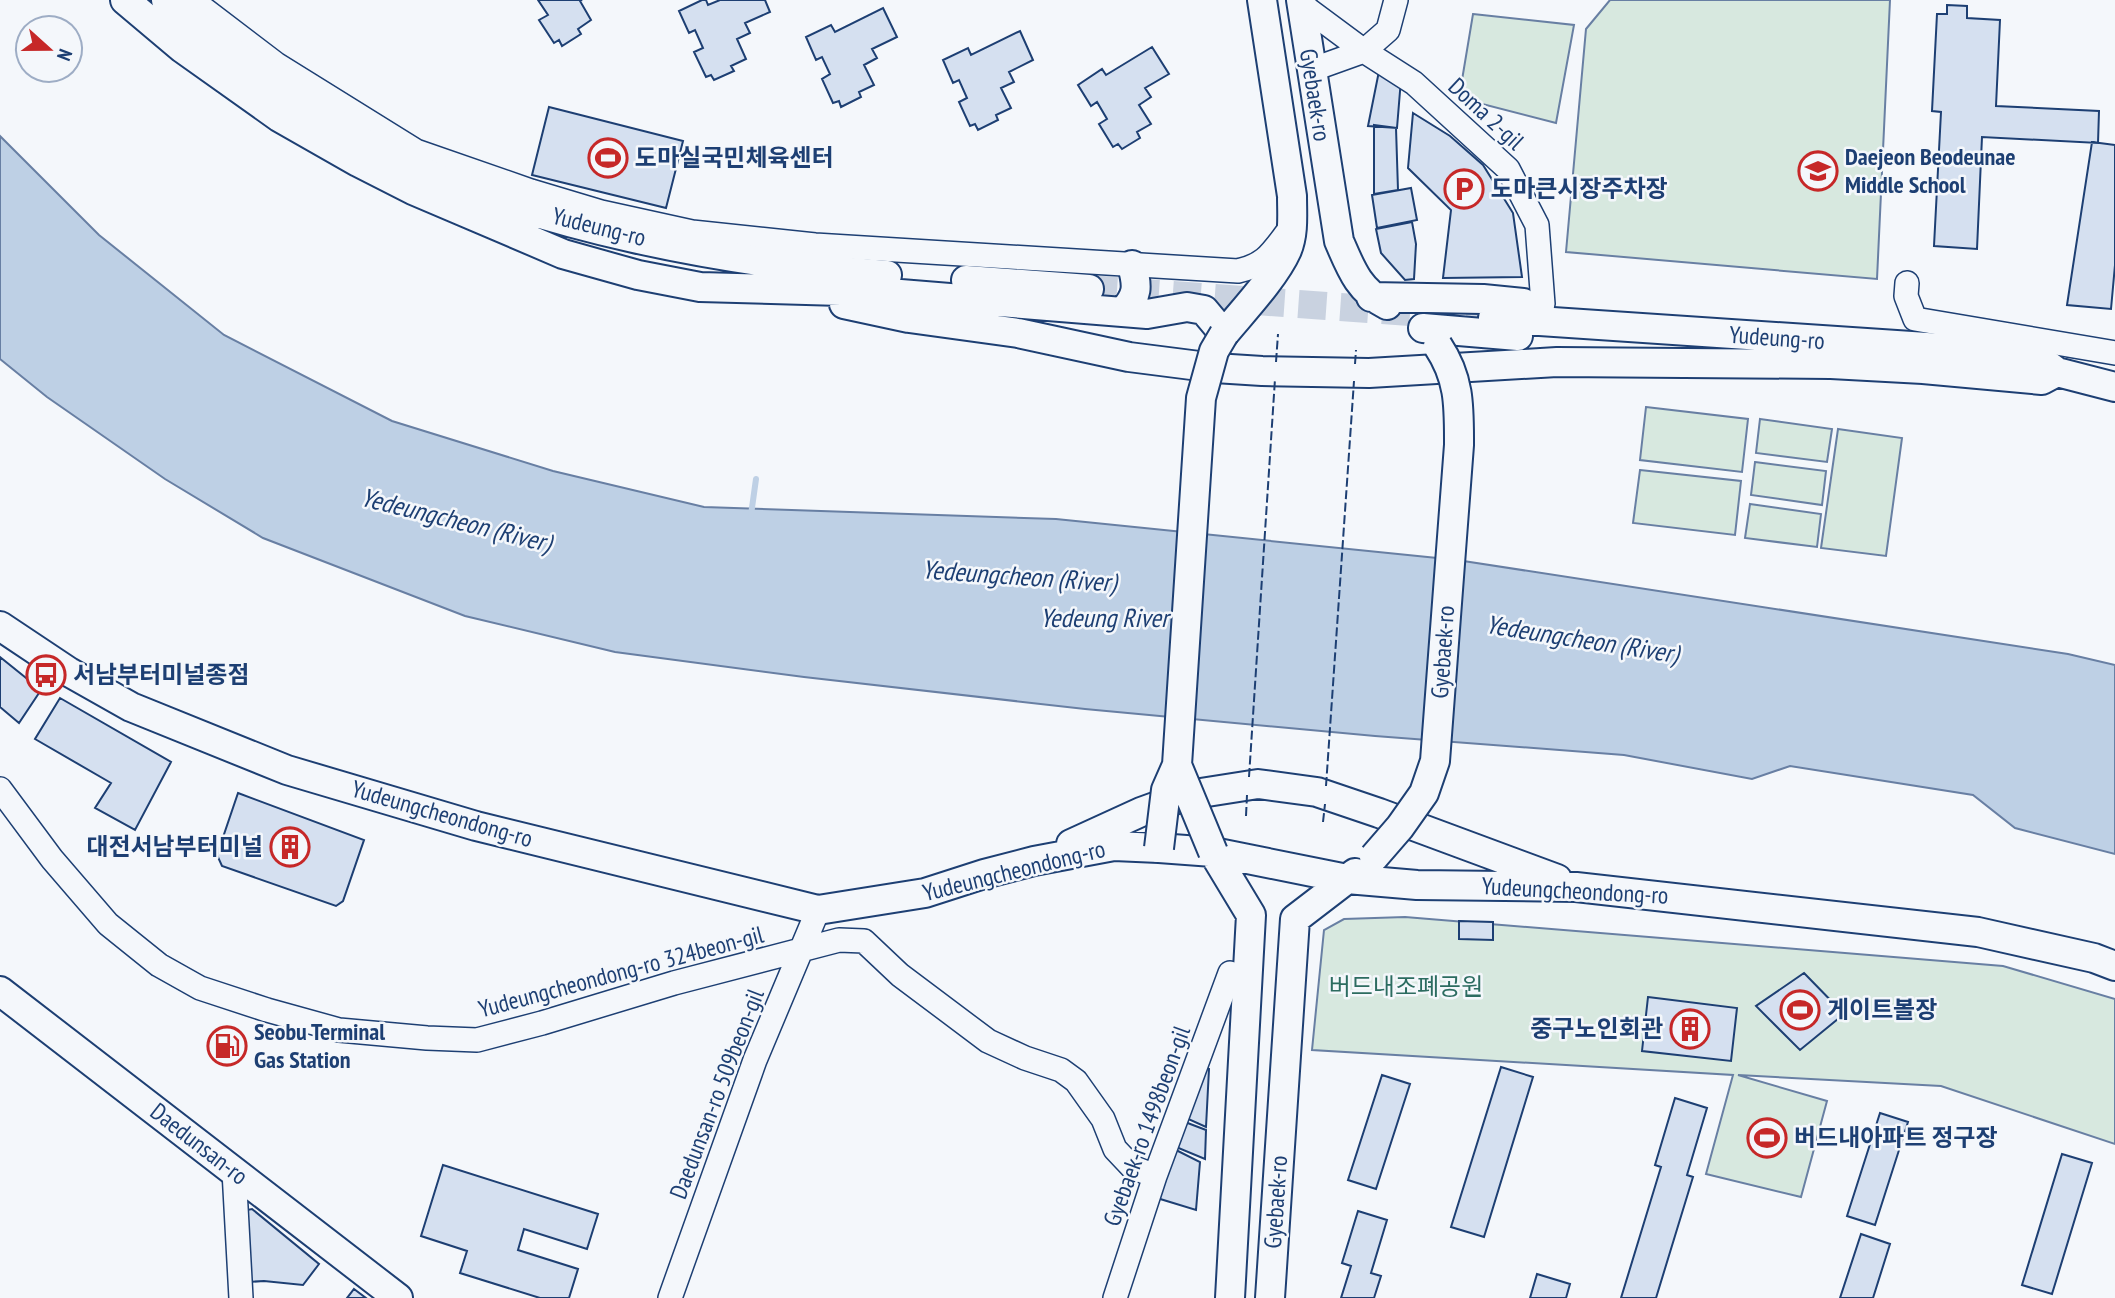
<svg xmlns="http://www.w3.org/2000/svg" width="2115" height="1298" font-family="'PT Sans Narrow','Noto Sans KR',sans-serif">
<rect width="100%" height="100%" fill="#f4f7fb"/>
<!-- green -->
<path fill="#d7e8df" stroke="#687fa3" stroke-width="2" d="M 1610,0 L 1890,0 L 1877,279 L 1566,252 L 1586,29 Z
M 1473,14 L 1574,25 L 1556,123 L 1459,98 Z
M 1646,407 L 1748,419 L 1742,472 L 1640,460 Z
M 1760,419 L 1832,429 L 1827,462 L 1756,453 Z
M 1838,429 L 1902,438 L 1886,556 L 1821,548 Z
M 1755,462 L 1826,471 L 1822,505 L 1751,495 Z
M 1640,470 L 1741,481 L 1735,535 L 1633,523 Z
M 1750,504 L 1821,514 L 1817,547 L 1745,538 Z
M 1405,917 L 2003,966 L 2115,999 L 2115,1144 L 1941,1086 L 1738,1075 L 1827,1101 L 1801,1197 L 1706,1174 L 1733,1075 L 1312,1050 L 1324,930 L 1344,919 Z"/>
<!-- water -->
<path fill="#bed0e5" stroke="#687fa3" stroke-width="2" d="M 0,136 L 99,235 L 224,335 L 392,421 L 553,471 L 704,507 L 1056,519 L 1457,560 L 2068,654 L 2115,665 L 2115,854 L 2015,828 L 1973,795 L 1790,766 L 1752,779 L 1624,755 L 1375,736 L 1085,709 L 804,677 L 615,652 L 465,616 L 263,538 L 165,479 L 47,397 L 0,359 Z"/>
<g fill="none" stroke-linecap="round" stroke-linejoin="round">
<!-- stream -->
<path stroke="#bed0e5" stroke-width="6" d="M 751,515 L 756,479"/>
</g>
<!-- building -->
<path fill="#d5e0f0" stroke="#1d3f73" stroke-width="2" d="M 538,0 L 582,0 L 580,1 L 591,20 L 578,29 L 581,34 L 562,46 L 559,40 L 554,43 L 539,20 L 548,15 Z
M 702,0 L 706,0 L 708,5 L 720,0 L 765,0 L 770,12 L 745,23 L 750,33 L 737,39 L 746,59 L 731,66 L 734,71 L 714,80 L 711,75 L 706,77 L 694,52 L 703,48 L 695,30 L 689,33 L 679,11 Z
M 1947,5 L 1967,6 L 1967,18 L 2000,20 L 1996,106 L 2099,111 L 2098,143 L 1982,137 L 1977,249 L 1934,246 L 1941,112 L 1932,111 L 1937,14 L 1947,14 Z
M 883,8 L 897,37 L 872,49 L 877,58 L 864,65 L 874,85 L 859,92 L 861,97 L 841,107 L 839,101 L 833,103 L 822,79 L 830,74 L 822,57 L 816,60 L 806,37 L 831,25 L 835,32 Z
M 1020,31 L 1033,60 L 1009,72 L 1014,82 L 1001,88 L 1011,108 L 996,115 L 998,120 L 978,130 L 975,124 L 970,126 L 959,102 L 967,98 L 959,80 L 953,83 L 943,60 L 968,48 L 971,55 Z
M 1152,47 L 1169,74 L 1145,88 L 1151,97 L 1139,105 L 1151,124 L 1137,132 L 1140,138 L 1122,149 L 1118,144 L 1113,147 L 1099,124 L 1107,119 L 1097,102 L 1091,106 L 1078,85 L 1102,69 L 1106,75 Z
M 1380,66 L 1401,79 L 1397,128 L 1368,126 Z
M 549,107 L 683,141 L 666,208 L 532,175 Z
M 1413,113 L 1450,136 L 1483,165 L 1513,213 L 1522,277 L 1443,278 L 1451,210 L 1408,168 Z
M 1374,125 L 1396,128 L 1398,190 L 1374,194 Z
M 2092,142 L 2115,145 L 2115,265 L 2111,309 L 2067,305 Z
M 1411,188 L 1417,220 L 1377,228 L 1372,195 Z
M 1412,222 L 1416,244 L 1414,279 L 1405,280 L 1381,253 L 1376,229 Z
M 0,657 L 41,690 L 19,723 L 0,707 Z
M 60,698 L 171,762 L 135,830 L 95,808 L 111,783 L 35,739 Z
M 238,793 L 364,840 L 343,901 L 336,906 L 222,866 L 217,855 Z
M 1459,921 L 1493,922 L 1493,940 L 1459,939 Z
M 1804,973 L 1844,1014 L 1800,1050 L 1756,1006 Z
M 1648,997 L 1737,1008 L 1731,1061 L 1642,1051 Z
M 1201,1066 L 1209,1069 L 1206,1127 L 1186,1118 Z
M 1501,1067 L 1533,1077 L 1484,1237 L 1451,1227 Z
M 1382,1075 L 1410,1084 L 1376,1189 L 1348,1180 Z
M 1675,1098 L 1707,1108 L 1687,1175 L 1693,1177 L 1656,1298 L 1621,1298 L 1661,1167 L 1655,1165 Z
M 1880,1113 L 1908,1122 L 1875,1225 L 1847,1216 Z
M 1185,1122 L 1206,1130 L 1205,1159 L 1176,1147 Z
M 1174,1149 L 1200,1162 L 1196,1210 L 1157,1198 Z
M 2062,1154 L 2092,1163 L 2052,1294 L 2022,1285 Z
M 443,1165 L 598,1214 L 587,1249 L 524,1229 L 518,1250 L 578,1269 L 569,1298 L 540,1298 L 460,1273 L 467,1251 L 421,1236 Z
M 252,1209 L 319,1264 L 303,1285 L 264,1281 L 248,1282 L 242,1211 Z
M 1358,1211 L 1387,1220 L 1371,1273 L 1381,1276 L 1374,1298 L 1341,1298 L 1351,1266 L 1342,1263 Z
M 1861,1234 L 1890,1244 L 1873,1298 L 1840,1298 Z
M 1537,1274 L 1570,1284 L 1566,1298 L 1530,1298 Z
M 354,1289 L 366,1298 L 347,1298 Z"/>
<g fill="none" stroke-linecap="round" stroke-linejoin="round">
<!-- major-tunnel -->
<path stroke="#c9d2e0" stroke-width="28" stroke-dasharray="28 14" stroke-linecap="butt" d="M 1089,289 L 1493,318"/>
<!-- minor casing -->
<g stroke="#1d3f73" stroke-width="26">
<path id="minor" d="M 192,0 L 276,64 L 416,151 L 531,191 L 601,212 L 692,232 L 815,245 L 1238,271 C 1264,265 1270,255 1286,234
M 1302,5 L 1364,51 L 1414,83 L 1508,169 L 1537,225 L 1543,304
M 1311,70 L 1364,51 L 1388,30 L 1396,0
M 1907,283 L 1906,296 L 1915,319 L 2115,353
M 0,789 L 52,859 L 108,924 L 159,965 L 200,988 L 267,1010 L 339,1030 L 427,1038 L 477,1040 L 542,1023 L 674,983 L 839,940 L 864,941 L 900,975 L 988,1041 L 1025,1058 L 1061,1070 L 1076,1081 L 1103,1119 L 1115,1149 L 1132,1167 L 1155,1176
M 234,1171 L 241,1298
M 670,1298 L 755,1060 L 818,910
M 1115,1298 L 1155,1176 L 1230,973"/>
</g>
<!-- major casing -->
<g stroke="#1d3f73" stroke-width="32">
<path id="major" d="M 125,0 L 182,48 L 279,117 L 358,162 L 413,190 L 563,254 L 638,275 L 700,287 L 876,292 L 1147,314 L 1187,307 L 1204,310 L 1224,334 C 1243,311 1275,277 1287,250 C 1294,233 1292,214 1292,196 L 1262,0
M 166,0 C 218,44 273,83 329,119 C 348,132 367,147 388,156 C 536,227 724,263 887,275
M 1301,0 L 1339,241 C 1351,269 1359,291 1387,305
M 966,280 L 1089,289
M 1371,297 L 1483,299 L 1523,303
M 844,304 L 909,318 L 1018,333 L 1129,357 L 1215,368 L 1262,371 L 1369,373 L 1557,362 L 1831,364 L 1923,369 L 2042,380 L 2057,372
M 1123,312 C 1138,295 1138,287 1132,265
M 1493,318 L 1971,350 L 2037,357 L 2057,372 L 2115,387
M 1423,328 L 1518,336
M 0,626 L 69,672 L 131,707 L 287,770 L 476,826 L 818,910 L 925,893 L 984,874 L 1034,861 L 1114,846 L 1159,848 L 1213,852 L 1347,879 L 1417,885 L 1576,887 L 1978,932 L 2094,958 L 2115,966
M 1071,844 L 1141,812 L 1188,795 L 1258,784 L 1317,792 L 1379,813 L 1557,879
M 1213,852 L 1251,915 L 1230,1298
M 0,991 L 398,1298
M 1270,1298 L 1295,919 L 1355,873"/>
</g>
<!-- minor -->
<use href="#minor" stroke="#f4f7fb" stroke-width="23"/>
<!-- major -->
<use href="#major" stroke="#f4f7fb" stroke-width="28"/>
<!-- major-bridge casing -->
<g stroke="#1d3f73" stroke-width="32" stroke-linecap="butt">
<path id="major-bridge" d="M 1159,848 L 1166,790 L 1177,765
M 1213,852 L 1177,765 L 1201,398 L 1214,351 L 1224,334
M 1374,857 L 1400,827 L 1424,793 L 1435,761 L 1459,445 C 1459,407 1460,379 1438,346"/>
</g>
<!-- major-bridge -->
<use href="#major-bridge" stroke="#f4f7fb" stroke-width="28"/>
<!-- fence -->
<path stroke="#1d3f73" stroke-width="2" stroke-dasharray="9 3.5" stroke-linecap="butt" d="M 1276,362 L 1278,334
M 1355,364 L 1356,350
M 1249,777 L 1275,379
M 1326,786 L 1354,381
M 1246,816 L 1247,795
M 1323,822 L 1325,804"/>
</g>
<!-- icons -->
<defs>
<g id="stadium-ring" transform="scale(2.0125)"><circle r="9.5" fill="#f4f7fb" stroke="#c62828" stroke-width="1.5"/><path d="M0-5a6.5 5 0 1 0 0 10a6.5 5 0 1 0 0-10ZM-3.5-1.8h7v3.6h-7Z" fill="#c62828"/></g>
<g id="school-ring" transform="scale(2.0125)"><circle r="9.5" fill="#f4f7fb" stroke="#c62828" stroke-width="1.5"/><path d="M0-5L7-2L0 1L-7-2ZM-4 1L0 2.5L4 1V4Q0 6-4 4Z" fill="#c62828"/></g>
<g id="parking-ring" transform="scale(2.0125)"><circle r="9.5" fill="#f4f7fb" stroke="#c62828" stroke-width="1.5"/><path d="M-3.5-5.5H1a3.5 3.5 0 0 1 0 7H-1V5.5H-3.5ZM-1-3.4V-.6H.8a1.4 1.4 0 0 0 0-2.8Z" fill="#c62828"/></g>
<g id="bus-ring" transform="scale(2.0125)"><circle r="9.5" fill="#f4f7fb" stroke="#c62828" stroke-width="1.5"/><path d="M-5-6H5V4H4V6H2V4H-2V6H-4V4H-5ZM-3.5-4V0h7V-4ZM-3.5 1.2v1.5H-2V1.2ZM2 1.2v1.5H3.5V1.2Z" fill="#c62828"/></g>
<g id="building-ring" transform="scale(2.0125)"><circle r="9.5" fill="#f4f7fb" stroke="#c62828" stroke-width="1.5"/><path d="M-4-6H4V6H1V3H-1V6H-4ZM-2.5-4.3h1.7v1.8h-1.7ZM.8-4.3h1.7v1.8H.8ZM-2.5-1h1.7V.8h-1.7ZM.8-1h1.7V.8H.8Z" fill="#c62828"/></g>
<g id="fuel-ring" transform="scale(2.0125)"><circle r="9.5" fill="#f4f7fb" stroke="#c62828" stroke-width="1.5"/><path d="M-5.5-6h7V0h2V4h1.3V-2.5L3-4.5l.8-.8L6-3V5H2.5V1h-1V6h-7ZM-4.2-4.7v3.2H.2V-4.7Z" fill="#c62828"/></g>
</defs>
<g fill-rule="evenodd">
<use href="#stadium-ring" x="608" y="158"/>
<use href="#school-ring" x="1818" y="171"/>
<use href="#parking-ring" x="1464" y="189"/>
<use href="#bus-ring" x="46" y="675"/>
<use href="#building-ring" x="290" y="847"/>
<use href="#stadium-ring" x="1800" y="1010"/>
<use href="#building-ring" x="1690" y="1029"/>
<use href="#fuel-ring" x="227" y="1046"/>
<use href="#stadium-ring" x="1767" y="1138"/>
</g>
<g text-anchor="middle" stroke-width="5" stroke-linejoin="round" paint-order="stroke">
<!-- street labels -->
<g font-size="24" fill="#1d3f73" stroke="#f4f7fb">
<text transform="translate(1315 95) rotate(81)" y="8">Gyebaek-ro</text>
<text transform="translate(1486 114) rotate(43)" y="8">Doma 2-gil</text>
<text transform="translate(599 227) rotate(14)" y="8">Yudeung-ro</text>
<text transform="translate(1777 338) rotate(4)" y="8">Yudeung-ro</text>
<text transform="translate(1443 652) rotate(-86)" y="8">Gyebaek-ro</text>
<text transform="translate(442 814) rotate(16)" y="8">Yudeungcheondong-ro</text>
<text transform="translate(1014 871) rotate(-14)" y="8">Yudeungcheondong-ro</text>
<text transform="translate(1575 891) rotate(3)" y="8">Yudeungcheondong-ro</text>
<text transform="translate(621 972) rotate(-15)" y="8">Yudeungcheondong-ro 324beon-gil</text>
<text transform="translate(717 1094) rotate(-69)" y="8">Daedunsan-ro 509beon-gil</text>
<text transform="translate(1147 1126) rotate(-70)" y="8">Gyebaek-ro 1498beon-gil</text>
<text transform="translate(199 1144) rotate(38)" y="8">Daedunsan-ro</text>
<text transform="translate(1276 1202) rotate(-86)" y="8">Gyebaek-ro</text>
</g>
<!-- poi labels -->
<g font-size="24" font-weight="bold" fill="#1d3f73" stroke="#f4f7fb" text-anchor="start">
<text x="1845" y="165">Daejeon Beodeunae<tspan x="1845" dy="28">Middle School</tspan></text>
<text x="635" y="166">도마실국민체육센터</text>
<text x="1491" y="197">도마큰시장주차장</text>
<text x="73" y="683">서남부터미널종점</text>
<text x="263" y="855" text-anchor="end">대전서남부터미널</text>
<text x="1827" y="1018">게이트볼장</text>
<text x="1663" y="1037" text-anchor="end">중구노인회관</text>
<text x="254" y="1040">Seobu Terminal<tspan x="254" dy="28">Gas Station</tspan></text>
<text x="1794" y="1146">버드내아파트 정구장</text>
</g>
<!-- park labels -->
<g font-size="24" fill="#2c6c60" stroke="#f4f7fb">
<text x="1406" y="995">버드내조폐공원</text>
</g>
<!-- water labels -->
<g font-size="26" font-style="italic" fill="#1d3f73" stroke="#f4f7fb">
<text transform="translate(456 520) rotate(14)" y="9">Yedeungcheon (River)</text>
<text transform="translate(1019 576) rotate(4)" y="9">Yedeungcheon (River)</text>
<text x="1104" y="627">Yedeung River</text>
<text transform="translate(1582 639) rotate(9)" y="9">Yedeungcheon (River)</text>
</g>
</g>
<!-- north arrow -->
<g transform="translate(49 49) rotate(111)"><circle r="33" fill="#f4f7fb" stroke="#9eadc5" stroke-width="2"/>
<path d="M0-5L12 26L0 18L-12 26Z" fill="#c62828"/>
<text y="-10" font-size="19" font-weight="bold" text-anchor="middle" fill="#1d3f73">N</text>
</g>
</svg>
